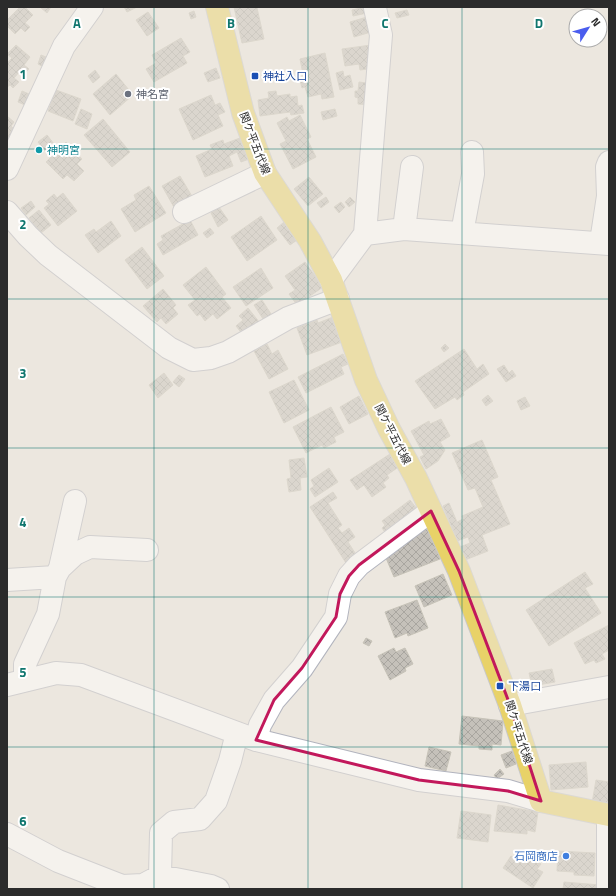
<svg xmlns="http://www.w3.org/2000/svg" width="616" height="896" font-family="'Titillium Web','Noto Sans JP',sans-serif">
<defs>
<pattern id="building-cross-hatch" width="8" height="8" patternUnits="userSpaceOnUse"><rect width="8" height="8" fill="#c5c1ba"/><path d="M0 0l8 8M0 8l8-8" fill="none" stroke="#a9a6a0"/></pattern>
</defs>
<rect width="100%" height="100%" fill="#ece7df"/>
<!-- building -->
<path fill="url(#building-cross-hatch)" stroke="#c7c3b8" d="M 20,7 L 25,7 L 33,15 L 25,23 L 30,27 L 25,32 L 21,28 L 15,34 L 7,26 L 7,20 Z
M 40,7 L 51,7 L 47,13 Z
M 124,7 L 137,7 L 127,12 Z
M 234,7 L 260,7 L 257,8 L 264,39 L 242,43 Z
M 365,7 L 367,13 L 353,16 L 352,10 Z
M 407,10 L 409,15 L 397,18 L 395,13 Z
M 194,11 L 196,17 L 191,19 L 189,13 Z
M 148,12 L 159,28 L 147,36 L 136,20 Z
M 367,17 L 371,32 L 354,37 L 350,22 Z
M 181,38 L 190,52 L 183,56 L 187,63 L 154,82 L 146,69 L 156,63 L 152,55 Z
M 16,45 L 30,57 L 24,65 L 29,69 L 25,73 L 21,70 L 14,78 L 19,82 L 13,88 L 10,85 L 7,87 L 7,63 L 12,58 L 7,54 Z
M 371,45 L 375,68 L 360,70 L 359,64 L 345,66 L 342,49 Z
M 325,53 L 334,97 L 322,99 L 321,94 L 308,97 L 305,87 L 302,88 L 300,80 L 304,79 L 300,59 Z
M 41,55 L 46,57 L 42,66 L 38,64 Z
M 216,68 L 220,78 L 208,82 L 204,73 Z
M 95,70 L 100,77 L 93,83 L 88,76 Z
M 343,71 L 344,77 L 350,75 L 353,87 L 340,90 L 336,73 Z
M 116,74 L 133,95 L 110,115 L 93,94 Z
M 359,82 L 374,84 L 372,105 L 358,104 L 358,98 L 355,97 L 355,91 L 358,91 Z
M 56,90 L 81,99 L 73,121 L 48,111 Z
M 22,91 L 29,94 L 25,105 L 18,102 Z
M 276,91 L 277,96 L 290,94 L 290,97 L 297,96 L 298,106 L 302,105 L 304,113 L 291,115 L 290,112 L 260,116 L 258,100 L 269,98 L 268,92 Z
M 211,95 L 215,105 L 220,103 L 225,112 L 218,115 L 223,126 L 193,140 L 179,109 Z
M 81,109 L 92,114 L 87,129 L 75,124 Z
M 335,109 L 337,116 L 323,120 L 321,112 Z
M 300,115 L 311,137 L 307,139 L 316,157 L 293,169 L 280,144 L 286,141 L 277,123 L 287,117 L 289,121 Z
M 7,116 L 14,122 L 11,126 L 15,130 L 8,138 Z
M 103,119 L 130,152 L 112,167 L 84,135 Z
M 47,135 L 54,144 L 45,151 L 38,142 Z
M 240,138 L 249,159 L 241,162 L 237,152 L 229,156 L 233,166 L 205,177 L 196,156 L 212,149 L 210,145 L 223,140 L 224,144 Z
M 66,142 L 82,159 L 77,164 L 84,171 L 74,181 L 67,175 L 63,179 L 46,162 L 54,154 L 51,151 L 57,145 L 60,148 Z
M 180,176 L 193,198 L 175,209 L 162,186 Z
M 309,177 L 323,194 L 308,206 L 294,189 Z
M 149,186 L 166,213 L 135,232 L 121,209 L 136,200 L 134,195 Z
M 63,193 L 77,211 L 58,226 L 44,208 L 49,204 L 46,201 L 54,194 L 57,198 Z
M 326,197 L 329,202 L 321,208 L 317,203 Z
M 350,197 L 355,202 L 349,207 L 345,202 Z
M 31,201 L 35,207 L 26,215 L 21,208 Z
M 341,202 L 345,207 L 339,213 L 334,207 Z
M 219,207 L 228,220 L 218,227 L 211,213 Z
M 39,210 L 51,225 L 41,233 L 29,218 Z
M 261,216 L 277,240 L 247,261 L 231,237 Z
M 190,220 L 198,235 L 163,255 L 157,244 L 163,240 L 161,236 Z
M 111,221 L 121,236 L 98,253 L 85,235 L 94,229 L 96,232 Z
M 284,222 L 297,240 L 290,245 L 277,228 Z
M 210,228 L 214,233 L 207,238 L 203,233 Z
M 142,247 L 164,276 L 147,289 L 125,260 Z
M 305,262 L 323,287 L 297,305 L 289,294 L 295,290 L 285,276 Z
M 206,267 L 226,294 L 222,297 L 231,308 L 217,319 L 213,314 L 205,321 L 200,314 L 197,316 L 188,305 L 195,300 L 183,285 Z
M 261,268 L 273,288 L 246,306 L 233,287 Z
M 163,289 L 176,305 L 173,308 L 178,314 L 166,324 L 161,318 L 157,322 L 143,306 Z
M 262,300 L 273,317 L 265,322 L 254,305 Z
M 248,308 L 260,323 L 244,336 L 236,326 L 243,320 L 239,316 Z
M 333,317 L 342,342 L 307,355 L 297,328 L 317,320 L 318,323 Z
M 267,344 L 272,354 L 278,350 L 288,369 L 269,379 L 254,351 Z
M 445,344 L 449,348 L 444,352 L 441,348 Z
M 464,349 L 477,369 L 483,364 L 489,374 L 463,392 L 464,395 L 457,400 L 455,397 L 435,409 L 415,381 Z
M 343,354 L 348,364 L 341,367 L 344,374 L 306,393 L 298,377 Z
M 504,365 L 509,373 L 512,370 L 516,376 L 506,382 L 497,369 Z
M 164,373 L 173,385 L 158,398 L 149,385 Z
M 179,375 L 185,379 L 179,387 L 173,382 Z
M 294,380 L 309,410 L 284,423 L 269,392 Z
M 488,395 L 493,401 L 486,406 L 482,400 Z
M 359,396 L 368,414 L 349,424 L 340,407 Z
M 525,397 L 530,406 L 521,410 L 517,401 Z
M 331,407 L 344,432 L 334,437 L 336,442 L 324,448 L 322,445 L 306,453 L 293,427 Z
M 441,419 L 450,436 L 440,442 L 445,450 L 438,461 L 426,469 L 420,457 L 424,455 L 411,431 L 429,421 L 430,424 Z
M 482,440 L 498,477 L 491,480 L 510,524 L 482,535 L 488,551 L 465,560 L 460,547 L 470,543 L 468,537 L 457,541 L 443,506 L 449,503 L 457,522 L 463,519 L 462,516 L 483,507 L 475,488 L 468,490 L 452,453 Z
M 390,454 L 400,466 L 387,475 L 389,478 L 383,483 L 386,487 L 372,497 L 364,485 L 357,490 L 350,480 Z
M 304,458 L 307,477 L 300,478 L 301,490 L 289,492 L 287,479 L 291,478 L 289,460 Z
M 329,468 L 338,482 L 315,497 L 310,489 L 314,486 L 311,480 Z
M 333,492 L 337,498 L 328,503 L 342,525 L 338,528 L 342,533 L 349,528 L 355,537 L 348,542 L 357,556 L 346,563 L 310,507 Z
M 410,500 L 421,514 L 389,538 L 382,528 L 385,525 L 382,521 Z
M 427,524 L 440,559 L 394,577 L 386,558 L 407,543 L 404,539 Z
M 585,572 L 593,584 L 585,588 L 601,613 L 549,646 L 526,610 Z
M 443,574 L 452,595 L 424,607 L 415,586 Z
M 417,600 L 428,628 L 408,636 L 407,633 L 395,638 L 385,612 Z
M 609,625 L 609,650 L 602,654 L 605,659 L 596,663 L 594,660 L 585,664 L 574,643 Z
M 366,638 L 372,641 L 369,646 L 363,643 Z
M 394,648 L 396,652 L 405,648 L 413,664 L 405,668 L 406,671 L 390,680 L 378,656 Z
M 552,669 L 555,682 L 532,686 L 529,673 Z
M 462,716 L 503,721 L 501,745 L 492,744 L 492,750 L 479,749 L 479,746 L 459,744 Z
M 429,747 L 451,752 L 446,771 L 425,766 Z
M 512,751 L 516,764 L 506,768 L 501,755 Z
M 586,762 L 588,787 L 551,790 L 549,765 Z
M 500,769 L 504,774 L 497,779 L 494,775 Z
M 596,780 L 609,782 L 609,805 L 592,803 Z
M 498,805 L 538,812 L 535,832 L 527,830 L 527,834 L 494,831 Z
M 461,811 L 491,815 L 488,842 L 457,838 Z
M 558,851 L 595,853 L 594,876 L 574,875 L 574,872 L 557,871 Z
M 527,854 L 541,864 L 537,869 L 543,872 L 533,888 L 503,868 L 511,856 L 518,861 L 522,856 L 525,858 Z
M 564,882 L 600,885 L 599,889 L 563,889 Z"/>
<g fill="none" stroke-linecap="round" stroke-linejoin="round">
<!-- minor casing -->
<g stroke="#b2b4be" stroke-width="24">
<path id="minor" d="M 7,169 L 64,46 L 92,7
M 7,212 L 28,236 L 48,255 L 169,348 L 193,360 L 211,358 L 228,352 L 288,318 L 338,299
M 184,212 L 265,173
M 404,229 L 412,167
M 462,233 L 473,174 L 472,152
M 365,234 L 381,35 L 375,8
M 601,242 L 608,196 L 607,167 L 609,162
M 331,280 L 365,234 L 404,229 L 609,244
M 60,568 L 75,554 L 90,547 L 147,550
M 7,580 L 55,577
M 25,680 L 25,664 L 48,614 L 55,577 L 60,568 L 75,501
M 7,685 L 56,673 L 81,675 L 256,740 L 419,780 L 508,791 L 541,801
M 510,705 L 609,687
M 256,740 L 260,725 L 274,700 L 302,668 L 336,617 L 340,594 L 349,576 L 359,565 L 431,511
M 608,815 L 608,889
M 7,834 L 58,861 L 122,886 L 143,885 L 160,876 L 211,886 L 218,889
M 160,876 L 161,833 L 174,822 L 200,819 L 216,801 L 230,761 L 237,733"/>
</g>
<!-- major casing -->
<g stroke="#c8c8c8" stroke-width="24">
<path id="major" d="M 217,7 L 243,113 L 265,173 L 310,241 L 331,280 L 366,380 L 389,429 L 416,478 L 459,571 L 510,705 L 541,801 L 609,815"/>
</g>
<!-- minor -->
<use href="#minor" stroke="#fff" stroke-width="22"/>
<!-- major -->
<use href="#major" stroke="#e8d268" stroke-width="22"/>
</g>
<!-- marked area -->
<path d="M0 0H616V896H0ZM 431,511 L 459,571 L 510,705 L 541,801 L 508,791 L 419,780 L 256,740 L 274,700 L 302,668 L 336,617 L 340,594 L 349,576 L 359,565 Z" fill="#ece7df" fill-opacity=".55" fill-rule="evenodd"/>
<path fill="none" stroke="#c2185b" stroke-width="3" stroke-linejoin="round" d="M 431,511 L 459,571 L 510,705 L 541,801 L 508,791 L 419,780 L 256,740 L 274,700 L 302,668 L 336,617 L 340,594 L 349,576 L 359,565 Z"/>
<!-- grid -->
<path fill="none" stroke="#0f766e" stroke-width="1" stroke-opacity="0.55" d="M 154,7 L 154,889M 308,7 L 308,889M 462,7 L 462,889M 7,149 L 609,149M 7,299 L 609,299M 7,448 L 609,448M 7,597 L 609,597M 7,747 L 609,747"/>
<!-- markers -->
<g fill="#1a4fb4" stroke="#fff" stroke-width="1.5">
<rect x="251" y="72" width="8" height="8" rx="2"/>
<rect x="496" y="682" width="8" height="8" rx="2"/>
</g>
<circle fill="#6b7280" stroke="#fff" stroke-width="1.5" cx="128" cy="94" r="4"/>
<circle fill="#0f9aa8" stroke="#fff" stroke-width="1.5" cx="39" cy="150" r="4"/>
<circle fill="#3f7fe0" stroke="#fff" stroke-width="1.5" cx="566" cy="856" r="4"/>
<g text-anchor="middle" stroke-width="4" stroke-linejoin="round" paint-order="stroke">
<!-- transit labels -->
<g font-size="11" fill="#164399" stroke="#fff" text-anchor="start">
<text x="263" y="80">神社入口</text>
<text x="508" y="690">下湯口</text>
</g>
<!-- worship labels -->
<g font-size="11" fill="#5b616d" stroke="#fff" text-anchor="start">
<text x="136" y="98">神名宮</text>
</g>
<!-- street labels -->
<g font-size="11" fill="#2b2b2b" stroke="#fff">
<text transform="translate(255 143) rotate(69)" y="4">関ケ平五代線</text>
<text transform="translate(393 434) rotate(63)" y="4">関ケ平五代線</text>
<text transform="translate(519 732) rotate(72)" y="4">関ケ平五代線</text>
</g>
<!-- culture labels -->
<g font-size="11" fill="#0d838f" stroke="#fff" text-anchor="start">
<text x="47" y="154">神明宮</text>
</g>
<!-- shop labels -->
<g font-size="11" fill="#366cbe" stroke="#fff" text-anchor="end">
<text x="558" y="860">石岡商店</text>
</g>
</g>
<g font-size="13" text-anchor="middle" font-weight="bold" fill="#0f766e" stroke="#fff" stroke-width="4" stroke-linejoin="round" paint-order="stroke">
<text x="77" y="28">A</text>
<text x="231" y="28">B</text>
<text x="385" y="28">C</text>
<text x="539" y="28">D</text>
<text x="23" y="79">1</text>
<text x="23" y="229">2</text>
<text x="23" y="378">3</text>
<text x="23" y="527">4</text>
<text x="23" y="677">5</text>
<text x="23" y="826">6</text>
</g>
<!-- border -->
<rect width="616" height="896" fill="none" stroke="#2b2b2b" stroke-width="16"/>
<!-- north arrow -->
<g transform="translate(588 28) rotate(53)"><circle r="19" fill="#ffffff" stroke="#aaaaaa"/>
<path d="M0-3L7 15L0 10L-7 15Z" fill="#4a5dee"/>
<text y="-6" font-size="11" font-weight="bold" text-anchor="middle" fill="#2b2b2b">N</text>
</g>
</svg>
